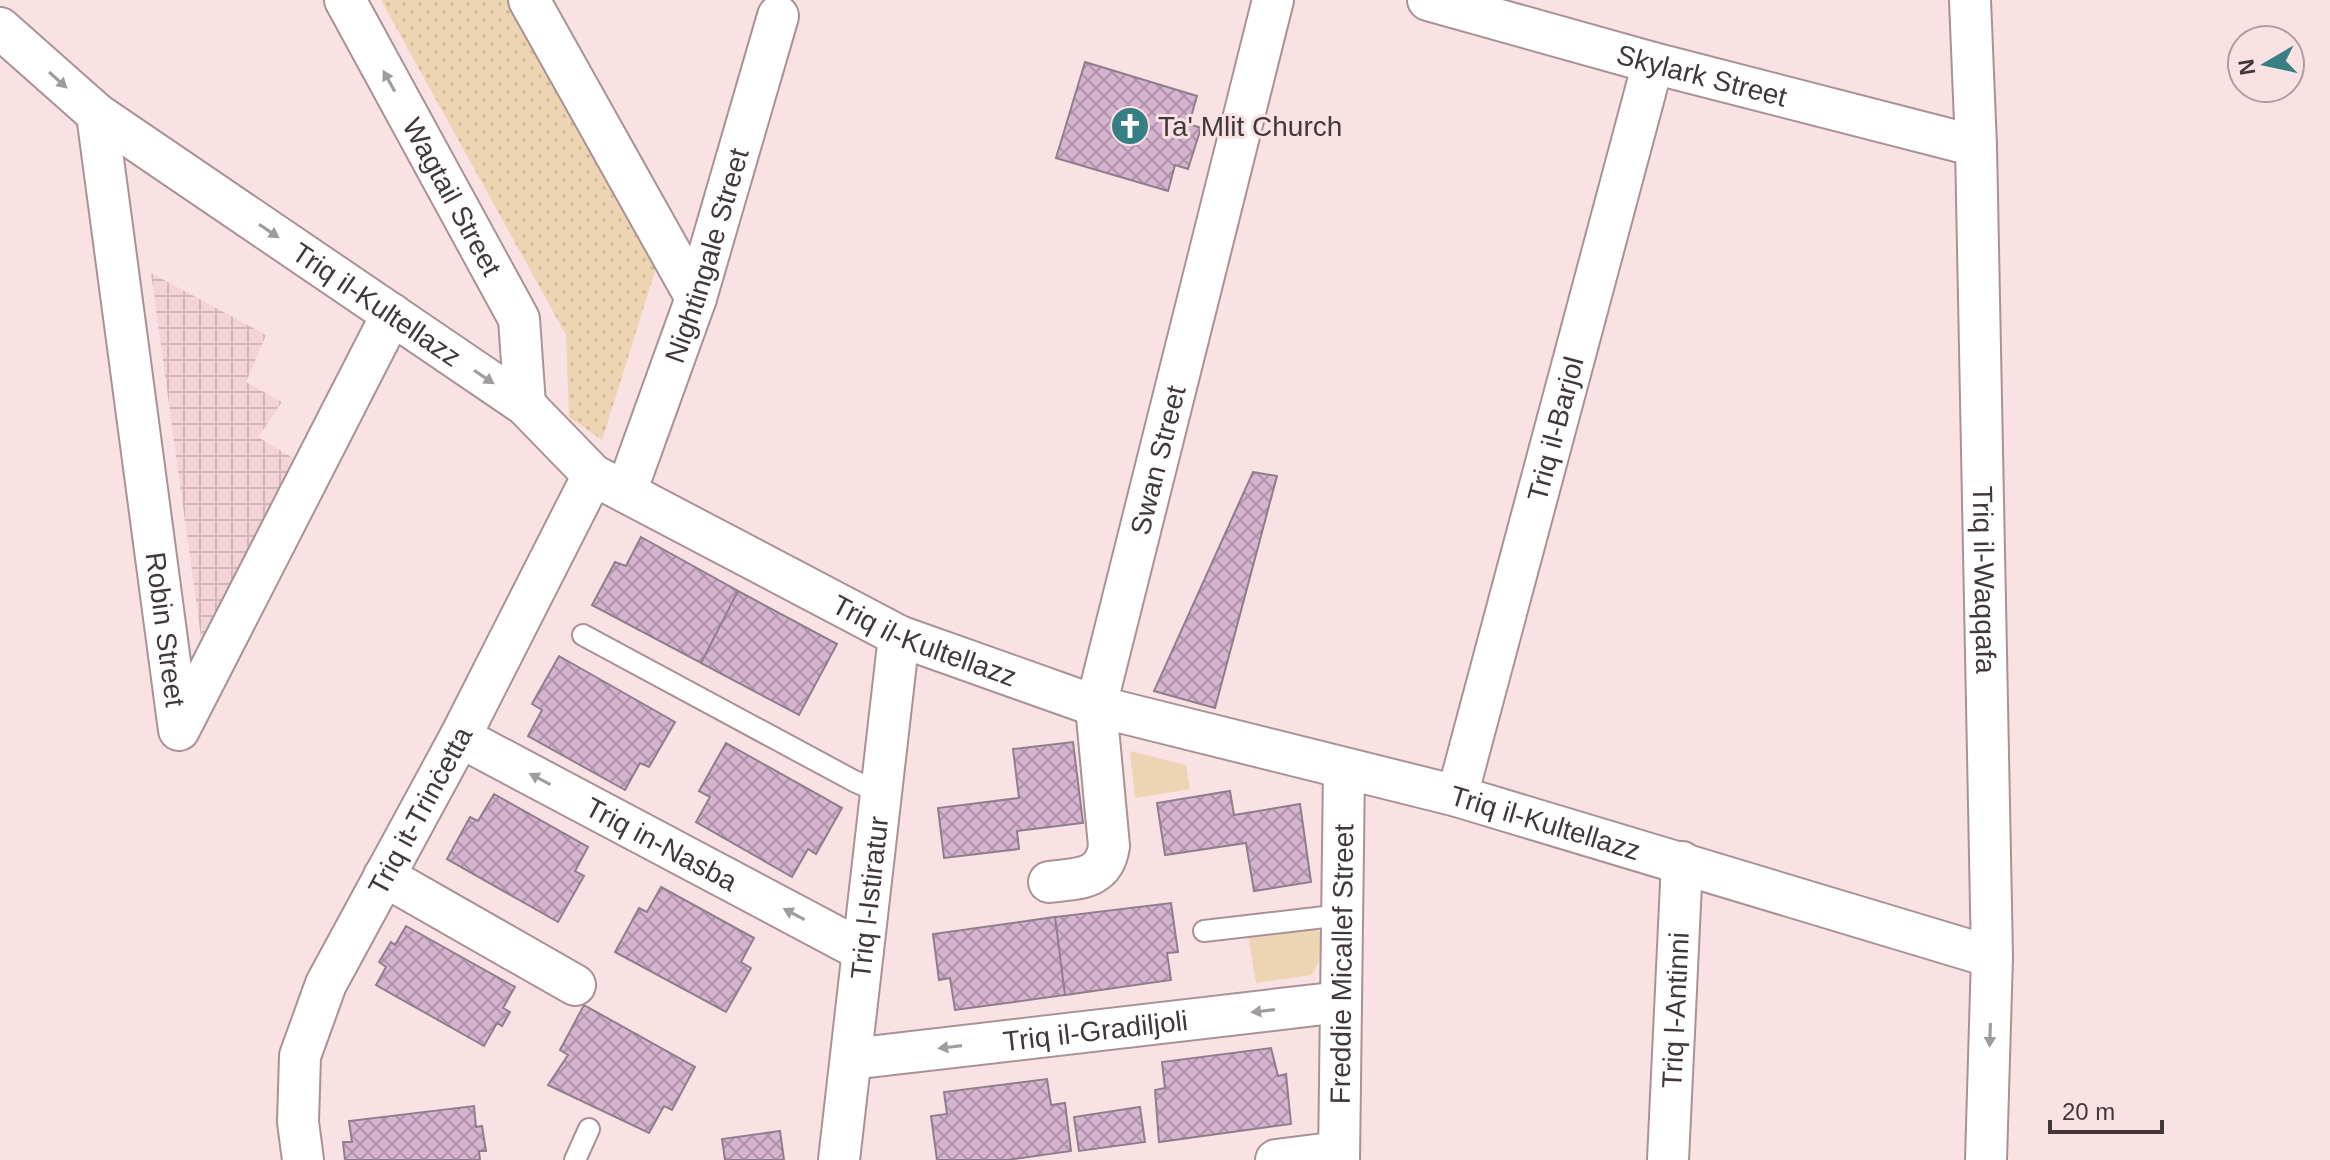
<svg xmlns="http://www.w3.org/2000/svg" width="2330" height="1160" font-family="Arial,sans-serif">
<defs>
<pattern id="industrial-grid" width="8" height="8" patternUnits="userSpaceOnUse" patternTransform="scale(2)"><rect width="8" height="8" fill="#f4d3d8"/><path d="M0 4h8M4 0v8" fill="none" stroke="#d2b6ba"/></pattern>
<pattern id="park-dots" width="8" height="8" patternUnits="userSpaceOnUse" patternTransform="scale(2)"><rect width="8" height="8" fill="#edd4b3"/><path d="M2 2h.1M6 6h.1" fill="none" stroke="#ccb79b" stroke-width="1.8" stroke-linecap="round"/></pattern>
<pattern id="building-cross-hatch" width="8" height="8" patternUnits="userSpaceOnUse" patternTransform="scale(2)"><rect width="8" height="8" fill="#d6b3ce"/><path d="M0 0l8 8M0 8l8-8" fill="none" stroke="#af93a8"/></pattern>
</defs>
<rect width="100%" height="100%" fill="#fae1e4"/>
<!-- industrial -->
<path fill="url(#industrial-grid)" d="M 151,273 L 266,335 L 246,382 L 282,402 L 258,437 L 310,468 L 203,652 Z"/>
<!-- grass -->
<path fill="#edd4b3" d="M 1130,751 L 1186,765 L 1190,789 L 1135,798 Z
M 1303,926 L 1320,932 L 1322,955 L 1312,975 L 1256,983 L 1248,934 Z"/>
<!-- park -->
<path fill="url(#park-dots)" d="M 381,0 L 509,0 L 657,265 L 602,440 L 569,417 L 566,335 Z"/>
<!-- building -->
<path fill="url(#building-cross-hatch)" stroke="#8f7e8b" stroke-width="2" d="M 1085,62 L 1197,96 L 1189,124 L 1201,128 L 1188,169 L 1175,165 L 1168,191 L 1056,158 Z
M 1253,472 L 1277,476 L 1215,708 L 1154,691 Z
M 641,537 L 738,591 L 701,663 L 592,605 L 615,562 L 626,566 Z
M 738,591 L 837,644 L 799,715 L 701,663 Z
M 559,656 L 675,722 L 649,767 L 640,763 L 625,790 L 528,736 L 542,710 L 532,704 Z
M 1073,742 L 1083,823 L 1017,831 L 1019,849 L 944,858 L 938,808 L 1019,798 L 1013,749 Z
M 726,743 L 842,808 L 816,854 L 808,849 L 792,877 L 696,822 L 710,797 L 699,791 Z
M 1230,791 L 1234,815 L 1300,804 L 1311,882 L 1254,891 L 1246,843 L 1165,855 L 1157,803 Z
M 494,794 L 588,847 L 575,871 L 584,876 L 558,922 L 447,859 L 470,817 L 478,821 Z
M 661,887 L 754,938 L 741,962 L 751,968 L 726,1012 L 615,952 L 639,908 L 647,912 Z
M 1171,903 L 1178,952 L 1167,953 L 1171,980 L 1065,995 L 1055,917 Z
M 1055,917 L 1065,995 L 955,1010 L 950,978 L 939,980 L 933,934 Z
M 406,926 L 515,987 L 503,1008 L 510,1012 L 502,1026 L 497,1023 L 484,1046 L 376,985 L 386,967 L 379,962 L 391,942 L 395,945 Z
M 584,1005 L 695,1067 L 672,1110 L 664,1106 L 649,1133 L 548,1085 L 568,1055 L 560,1050 Z
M 1271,1048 L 1278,1076 L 1286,1074 L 1291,1124 L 1159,1142 L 1155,1090 L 1165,1088 L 1162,1062 Z
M 1047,1079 L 1051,1105 L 1065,1103 L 1071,1151 L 1007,1160 L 937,1160 L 931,1116 L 947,1114 L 944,1092 Z
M 474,1106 L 476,1127 L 482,1126 L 486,1151 L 479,1151 L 480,1160 L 345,1160 L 343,1142 L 352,1142 L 349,1121 Z
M 1140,1107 L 1145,1142 L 1079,1151 L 1074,1117 Z
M 780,1131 L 784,1160 L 725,1160 L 722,1139 Z"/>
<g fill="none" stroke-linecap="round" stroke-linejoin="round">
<!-- lane casing -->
<g stroke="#a89295" stroke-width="24">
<path id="lane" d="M 583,635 L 854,781 L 881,793
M 1204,931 L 1342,915
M 575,1160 L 589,1129"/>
</g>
<!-- street casing -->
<g stroke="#a89295" stroke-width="44">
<g id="street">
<path id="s1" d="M 345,0 L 519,319 L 525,405"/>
<path d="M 529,0 L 696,298"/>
<path id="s2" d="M 1428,0 L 1653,63 L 1976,146"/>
<path id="s3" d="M 1970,0 L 1976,146 L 1992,957 L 1986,1160"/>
<path id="s4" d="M 0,28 L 97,114 L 525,405 L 593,475 L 899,636 L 1096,706 L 1457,796 L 1992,957"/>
<path id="s5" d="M 97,114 L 179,730 L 392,314"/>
<path id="s6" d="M 626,492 L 696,298 L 778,16"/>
<path id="s7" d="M 460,737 L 863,951"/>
<path id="s8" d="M 1457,796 L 1653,63"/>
<path d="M 384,876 L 575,985"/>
<path id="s9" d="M 1049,882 C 1077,878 1104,881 1109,846 L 1096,706 L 1273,0"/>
<path id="s10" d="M 851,1059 L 1341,1002"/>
<path id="s11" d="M 303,1160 L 298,1122 L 300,1056 L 326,984 L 460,737 L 593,475"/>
<path id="s12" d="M 839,1160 L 899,636"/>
<path d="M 1276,1160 L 1339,1152"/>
<path id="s13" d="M 1339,1160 L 1344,769"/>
<path id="s14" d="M 1668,1160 L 1682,862"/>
</g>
</g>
<!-- lane -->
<use href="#lane" stroke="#fff" stroke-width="20"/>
<!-- street -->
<use href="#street" stroke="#fff" stroke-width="40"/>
</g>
<!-- one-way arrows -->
<defs><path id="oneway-solid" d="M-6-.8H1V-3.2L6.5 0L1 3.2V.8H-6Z" transform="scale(2)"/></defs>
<g fill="#a09c9c">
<use href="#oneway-solid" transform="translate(58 80) rotate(42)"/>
<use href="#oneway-solid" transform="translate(389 81) rotate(-119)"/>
<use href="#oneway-solid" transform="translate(269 231) rotate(34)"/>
<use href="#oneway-solid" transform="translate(484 377) rotate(34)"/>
<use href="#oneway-solid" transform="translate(540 779) rotate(-152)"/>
<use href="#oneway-solid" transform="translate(794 914) rotate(-152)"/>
<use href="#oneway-solid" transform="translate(1263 1011) rotate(173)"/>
<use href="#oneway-solid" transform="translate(1990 1035) rotate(92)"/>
<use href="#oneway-solid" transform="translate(950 1047) rotate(173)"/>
</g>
<!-- icons -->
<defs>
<g id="church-disc" transform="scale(2)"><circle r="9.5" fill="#367f82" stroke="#fae1e4"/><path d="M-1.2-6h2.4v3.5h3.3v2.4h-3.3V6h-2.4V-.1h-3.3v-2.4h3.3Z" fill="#fff"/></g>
</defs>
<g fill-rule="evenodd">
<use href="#church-disc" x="1130" y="126"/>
</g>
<g text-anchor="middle" stroke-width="6" stroke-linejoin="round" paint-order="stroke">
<!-- street labels -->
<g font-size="28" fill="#42383a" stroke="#fae1e4">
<text dy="10" stroke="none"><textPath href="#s2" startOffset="284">Skylark Street</textPath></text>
<text dy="10" stroke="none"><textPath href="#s1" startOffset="224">Wagtail Street</textPath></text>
<text dy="10" stroke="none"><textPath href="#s6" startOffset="250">Nightingale Street</textPath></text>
<text dy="10" stroke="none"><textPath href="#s4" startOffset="468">Triq il-Kultellazz</textPath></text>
<text dy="10" stroke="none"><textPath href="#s8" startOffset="380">Triq il-Barjol</textPath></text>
<text dy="10" stroke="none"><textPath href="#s9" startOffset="472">Swan Street</textPath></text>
<text dy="10" stroke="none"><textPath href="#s3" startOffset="580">Triq il-Waqqafa</textPath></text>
<text dy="10" stroke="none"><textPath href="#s5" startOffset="520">Robin Street</textPath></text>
<text dy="10" stroke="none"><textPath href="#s4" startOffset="1116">Triq il-Kultellazz</textPath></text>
<text dy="10" stroke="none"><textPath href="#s11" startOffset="378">Triq it-Trinċetta</textPath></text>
<text dy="10" stroke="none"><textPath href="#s4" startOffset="1764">Triq il-Kultellazz</textPath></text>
<text dy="10" stroke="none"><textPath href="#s7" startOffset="228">Triq in-Nasba</textPath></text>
<text dy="10" stroke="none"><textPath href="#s12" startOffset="264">Triq l-Istiratur</textPath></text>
<text dy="10" stroke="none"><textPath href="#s13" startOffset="196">Freddie Micallef Street</textPath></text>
<text dy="10" stroke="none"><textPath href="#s14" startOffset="150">Triq l-Antinni</textPath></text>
<text dy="10" stroke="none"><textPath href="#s10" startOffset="246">Triq il-Gradiljoli</textPath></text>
</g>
<!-- poi labels -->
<g font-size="28" fill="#42383a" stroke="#fae1e4" text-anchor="start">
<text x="1158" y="136">Ta' Mlit Church</text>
</g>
</g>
<!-- north arrow -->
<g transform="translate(2266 64) rotate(261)"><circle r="38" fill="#fae1e4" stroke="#b09da0" stroke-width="2"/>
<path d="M0-6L14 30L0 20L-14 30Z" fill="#367f82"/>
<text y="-12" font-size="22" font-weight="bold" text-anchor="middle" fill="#42383a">N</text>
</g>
<!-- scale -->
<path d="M2050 1120v12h112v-12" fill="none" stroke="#42383a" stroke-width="4"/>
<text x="2062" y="1120" font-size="24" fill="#42383a" stroke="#fae1e4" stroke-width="6" paint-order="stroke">20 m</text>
</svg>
